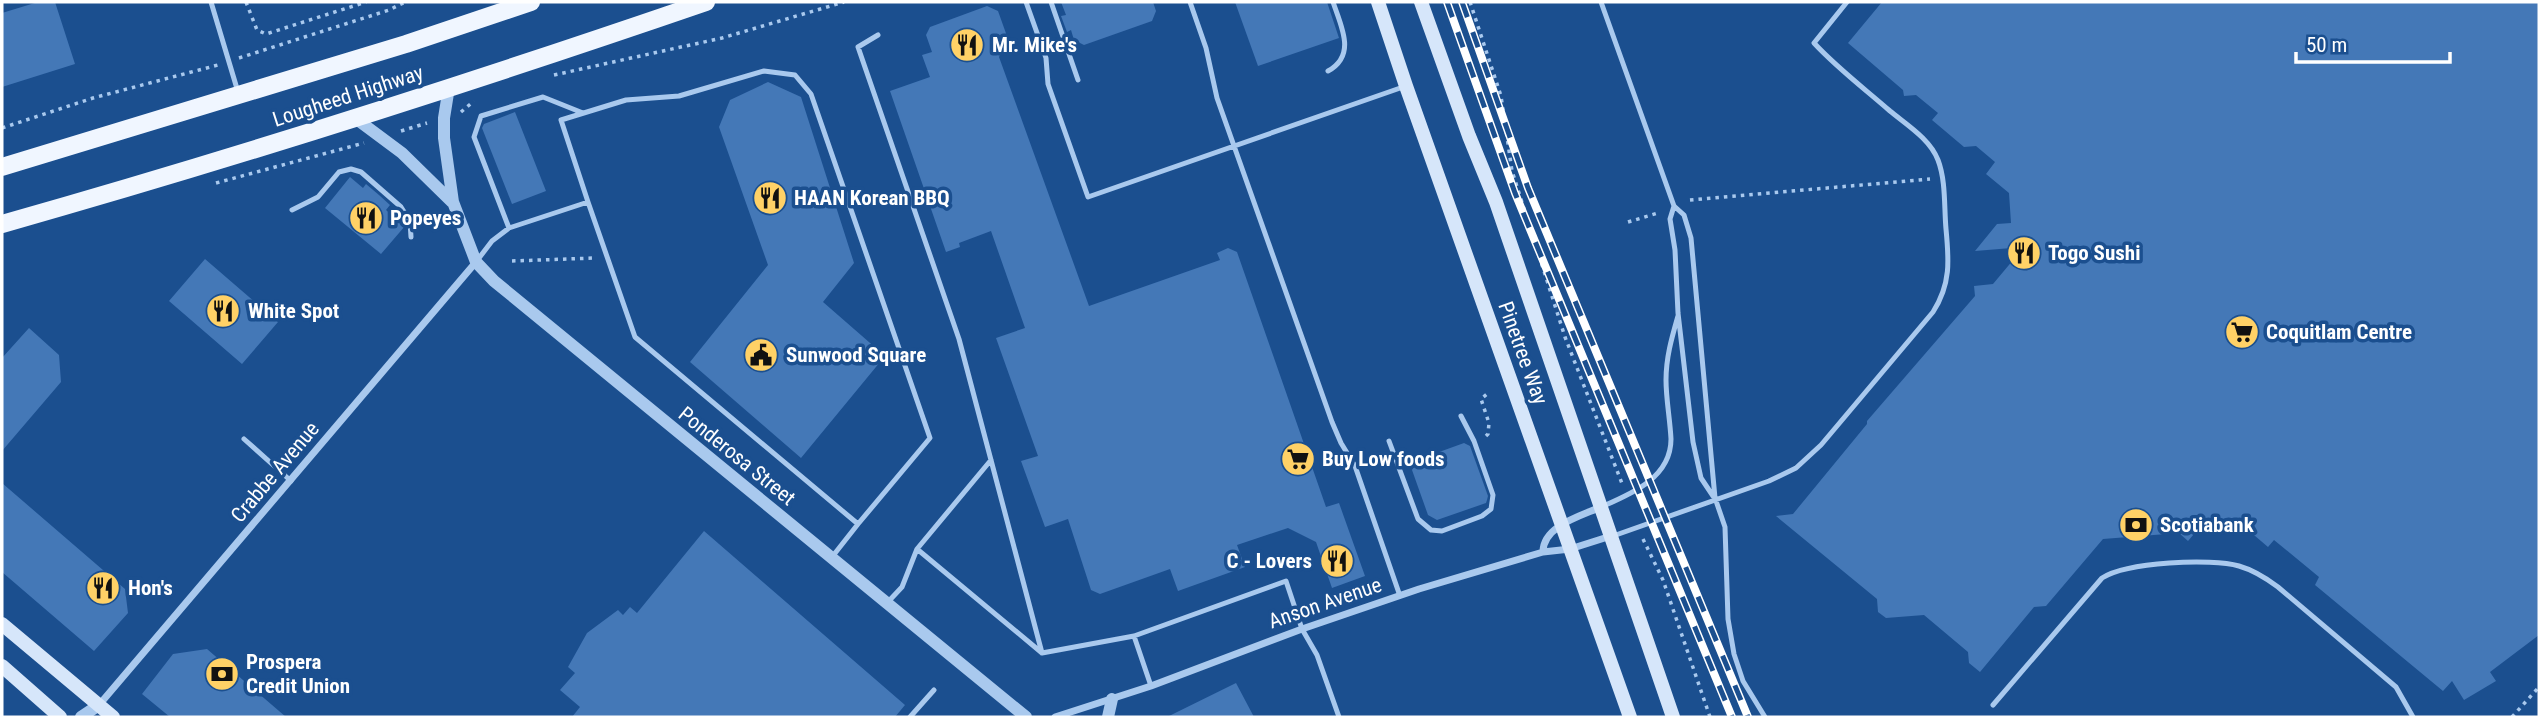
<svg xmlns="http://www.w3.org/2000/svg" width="2541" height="719" font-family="'Roboto Condensed',sans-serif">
<rect width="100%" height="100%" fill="#1b4f8f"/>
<!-- building -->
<path fill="#4478b7" d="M 38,2 L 55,2 L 75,64 L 2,87 L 2,13 Z
M 1061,2 L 1153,2 L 1156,11 L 1152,21 L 1084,45 L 1074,40 L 1071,30 L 1067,32 L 1061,16 L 1066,15 Z
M 1235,2 L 1327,2 L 1339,38 L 1258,66 Z
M 1882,2 L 2539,2 L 2539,635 L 2490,672 L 2496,681 L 2464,700 L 2452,681 L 2443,691 L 2315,585 L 2319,577 L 2274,540 L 2268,547 L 2234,518 L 2206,520 L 2188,541 L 2179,533 L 2103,539 L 2046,606 L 2034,607 L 1980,672 L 1969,663 L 1968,652 L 1924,615 L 1886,618 L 1878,612 L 1877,599 L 1776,516 L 1793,514 L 1867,424 L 1867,421 L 1975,296 L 1974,286 L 1993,284 L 2024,247 L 1975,251 L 1997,224 L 2011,223 L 2009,193 L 1986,174 L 1995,162 L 1976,146 L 1964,147 L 1932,120 L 1938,113 L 1916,95 L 1904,96 L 1903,90 L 1848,43 Z
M 987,6 L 998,11 L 1008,39 L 999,57 L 1089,306 L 1220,260 L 1217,253 L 1228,248 L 1237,252 L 1326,507 L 1339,503 L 1365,576 L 1332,588 L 1316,542 L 1288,528 L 1237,545 L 1245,567 L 1178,591 L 1170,569 L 1100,594 L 1091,590 L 1068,519 L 1045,527 L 1021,461 L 1038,456 L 996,338 L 1025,328 L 991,231 L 959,243 L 960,247 L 946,252 L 890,91 L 930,77 L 922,55 L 932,52 L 926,35 L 930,27 Z
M 768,82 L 801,97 L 854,263 L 823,302 L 885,356 L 801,458 L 690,362 L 768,265 L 719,127 L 730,100 Z
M 515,112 L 546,191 L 512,204 L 482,128 L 484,124 Z
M 350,177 L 363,188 L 366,184 L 379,195 L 390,205 L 386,210 L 405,226 L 381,254 L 325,208 Z
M 205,259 L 278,322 L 242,364 L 169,301 Z
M 29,328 L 59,355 L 61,382 L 2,451 L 2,358 Z
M 1464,443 L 1470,446 L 1488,496 L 1487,500 L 1486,503 L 1437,520 L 1428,515 L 1412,470 L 1417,460 Z
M 2,483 L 125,589 L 128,613 L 94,651 L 2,572 Z
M 704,531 L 905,705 L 895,717 L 572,717 L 580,707 L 560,690 L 575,673 L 568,667 L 587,633 L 618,610 L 623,615 L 630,607 L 637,613 Z
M 207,649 L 286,717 L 170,717 L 142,694 L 173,654 Z
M 1236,683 L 1254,717 L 1167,717 Z"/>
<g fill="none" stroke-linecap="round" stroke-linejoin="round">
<!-- path -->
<path stroke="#a9c9ee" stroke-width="3.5" stroke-dasharray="3.5 5" stroke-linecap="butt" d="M 246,2 L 257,30 L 266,34 L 366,2
M 1470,2 L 1501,96 L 1512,171 L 1565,337 L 1623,486
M 239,58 L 389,10 L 405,2
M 554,75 L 722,38 L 844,2
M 461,112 L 474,101
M 2,128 L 93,98 L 218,65
M 401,131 L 427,123
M 216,183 L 364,143
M 1690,200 L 1930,179
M 1628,222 L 1658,213
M 512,261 L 594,258
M 1486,436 L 1488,434 L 1489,423 L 1481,399 L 1487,394
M 1643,539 L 1663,580 L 1710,717
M 2512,717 L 2539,687"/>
<!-- service -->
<path stroke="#a9c9ee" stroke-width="5" d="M 211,2 L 238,92
M 1026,2 L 1046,58 L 1048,84 L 1088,197 L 1406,86
M 1051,2 L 1078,80
M 1190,2 L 1206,48 L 1217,98 L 1332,422 L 1341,443 L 1355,466 L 1400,596
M 1601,2 L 1674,206 L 1684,215 L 1691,238 L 1715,498 L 1725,527 L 1728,619 L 1734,654 L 1743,681 L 1765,717
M 878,35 L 858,47 L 959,339 L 1042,653
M 1328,71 C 1357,55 1341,26 1333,2
M 1674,206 L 1670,219 L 1675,250 L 1678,313 L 1693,442 L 1701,478 L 1713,496
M 292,210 L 318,197 L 339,172 L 351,169 L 361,172 L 401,207 L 410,221 L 411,237
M 509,228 L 474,137 L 481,116 L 543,97 L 583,113
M 476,262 L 492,241 L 509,228 L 588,202 L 635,337 L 858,524 L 930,438 L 811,94 L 795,75 L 764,71 L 679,96 L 626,100 L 561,120 L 588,202
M 244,439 L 291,481
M 1389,441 L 1418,519 L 1431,530 L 1442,531 L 1482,516 L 1491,509 L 1493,495 L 1474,441 L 1461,416
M 1601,507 C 1631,494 1671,478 1671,439 C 1670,419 1666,399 1666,380 C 1666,357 1672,337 1678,316
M 1613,536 L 1769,481 L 1796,468 L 1821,445 L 1933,312 C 1951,284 1949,260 1946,229 C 1944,207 1946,181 1938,160 C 1930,139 1907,125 1890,111 C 1865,89 1837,68 1814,43 L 1847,2
M 917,549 L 1042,653 L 1134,636 L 1286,581 L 1302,629 L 1317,655 L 1339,717
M 832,557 L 858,524
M 887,603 L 902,587 L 917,549 L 991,460
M 1134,636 L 1151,686
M 1993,705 L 2102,578 C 2127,562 2211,558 2239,566 C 2253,570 2266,578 2278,587 L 2396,687 L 2413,717
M 910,717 L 934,690"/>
<!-- minor -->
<path stroke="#a9c9ee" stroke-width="7" d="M 1543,552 C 1543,526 1581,516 1601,507
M 99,705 L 476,262
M 1055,717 L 1151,686 L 1302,629 L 1419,589 L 1543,552 L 1570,549 L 1611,536"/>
<!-- tertiary -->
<path stroke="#a9c9ee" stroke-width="12" d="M 449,87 L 444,118 L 444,138 L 453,202 L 476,262 L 494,281 L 1026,717
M 355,118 L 402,153 L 452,202
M 81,717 L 99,705
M 1108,717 L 1112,699"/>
<!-- secondary -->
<path stroke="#d6e6fa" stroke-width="14" d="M 1378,2 L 1406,86 L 1630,717
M 1421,2 L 1469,136 L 1496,202 L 1673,717
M 2,624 L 113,717
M 2,666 L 60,717"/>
<!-- primary -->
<path stroke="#f0f6ff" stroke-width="18" d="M 2,167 L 406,44 L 531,2
M 2,224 C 239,157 473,82 706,2"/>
<!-- rail casing -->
<g stroke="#fff" stroke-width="8">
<path id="rail" d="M 1447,2 L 1515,193 L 1732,717
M 1462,2 L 1528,188 L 1748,717"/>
</g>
<!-- rail -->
<use href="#rail" stroke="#1b4f8f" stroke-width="5" stroke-dasharray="16" stroke-linecap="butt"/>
</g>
<!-- icons -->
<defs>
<g id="restaurant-disc" transform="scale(1.75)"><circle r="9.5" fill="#ffd166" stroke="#1b4f8f"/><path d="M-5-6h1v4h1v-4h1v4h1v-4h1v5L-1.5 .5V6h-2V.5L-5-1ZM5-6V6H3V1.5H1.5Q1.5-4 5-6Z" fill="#111"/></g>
<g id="supermarket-disc" transform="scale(1.75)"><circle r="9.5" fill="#ffd166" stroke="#1b4f8f"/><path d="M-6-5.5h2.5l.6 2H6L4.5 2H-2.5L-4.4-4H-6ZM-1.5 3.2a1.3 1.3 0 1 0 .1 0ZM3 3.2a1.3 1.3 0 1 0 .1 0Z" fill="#111"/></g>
<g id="civic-disc" transform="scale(1.75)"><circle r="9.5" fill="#ffd166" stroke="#1b4f8f"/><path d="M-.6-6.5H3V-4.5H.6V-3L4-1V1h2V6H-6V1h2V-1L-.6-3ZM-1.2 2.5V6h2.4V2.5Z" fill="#111"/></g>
<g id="bank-disc" transform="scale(1.75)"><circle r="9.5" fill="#ffd166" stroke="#1b4f8f"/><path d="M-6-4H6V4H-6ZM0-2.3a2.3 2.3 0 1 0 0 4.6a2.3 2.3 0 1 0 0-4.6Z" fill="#111"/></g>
</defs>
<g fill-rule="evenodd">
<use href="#restaurant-disc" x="967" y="45"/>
<use href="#restaurant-disc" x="770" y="198"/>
<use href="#restaurant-disc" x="366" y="218"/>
<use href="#restaurant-disc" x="2024" y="253"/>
<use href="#restaurant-disc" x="223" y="311"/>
<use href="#supermarket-disc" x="2242" y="332"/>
<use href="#civic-disc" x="761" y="355"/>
<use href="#supermarket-disc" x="1298" y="459"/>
<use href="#bank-disc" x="2136" y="525"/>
<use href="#restaurant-disc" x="1337" y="561"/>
<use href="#restaurant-disc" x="103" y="588"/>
<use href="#bank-disc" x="222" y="674"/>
</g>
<g text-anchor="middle" stroke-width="7" stroke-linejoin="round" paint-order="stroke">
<!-- poi labels -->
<g font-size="21" font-weight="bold" fill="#fff" stroke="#1b4f8f" text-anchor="start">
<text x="992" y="52">Mr. Mike's</text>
<text x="794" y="205">HAAN Korean BBQ</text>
<text x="390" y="225">Popeyes</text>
<text x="2048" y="260">Togo Sushi</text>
<text x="248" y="318">White Spot</text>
<text x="2266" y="339">Coquitlam Centre</text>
<text x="786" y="362">Sunwood Square</text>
<text x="1322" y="466">Buy Low foods</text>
<text x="2160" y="532">Scotiabank</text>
<text x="1312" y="568" text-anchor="end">C - Lovers</text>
<text x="128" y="595">Hon's</text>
<text x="246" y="669">Prospera<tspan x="246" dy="24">Credit Union</tspan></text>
</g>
<!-- street labels -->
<g font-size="21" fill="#fff" stroke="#1b4f8f">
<text transform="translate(348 96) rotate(-18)" y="7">Lougheed Highway</text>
<text transform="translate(1523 353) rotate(70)" y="7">Pinetree Way</text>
<text transform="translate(737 456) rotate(39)" y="7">Ponderosa Street</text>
<text transform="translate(275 472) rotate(-50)" y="7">Crabbe Avenue</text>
<text transform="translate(1325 603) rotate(-19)" y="7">Anson Avenue</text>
</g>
</g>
<!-- border -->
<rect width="2541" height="719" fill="none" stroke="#ffffff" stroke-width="7"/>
<!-- scale -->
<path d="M2296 52v10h154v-10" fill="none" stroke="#ffffff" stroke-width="3.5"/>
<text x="2306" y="52" font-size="21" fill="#ffffff" stroke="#1b4f8f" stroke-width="5" paint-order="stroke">50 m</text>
</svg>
